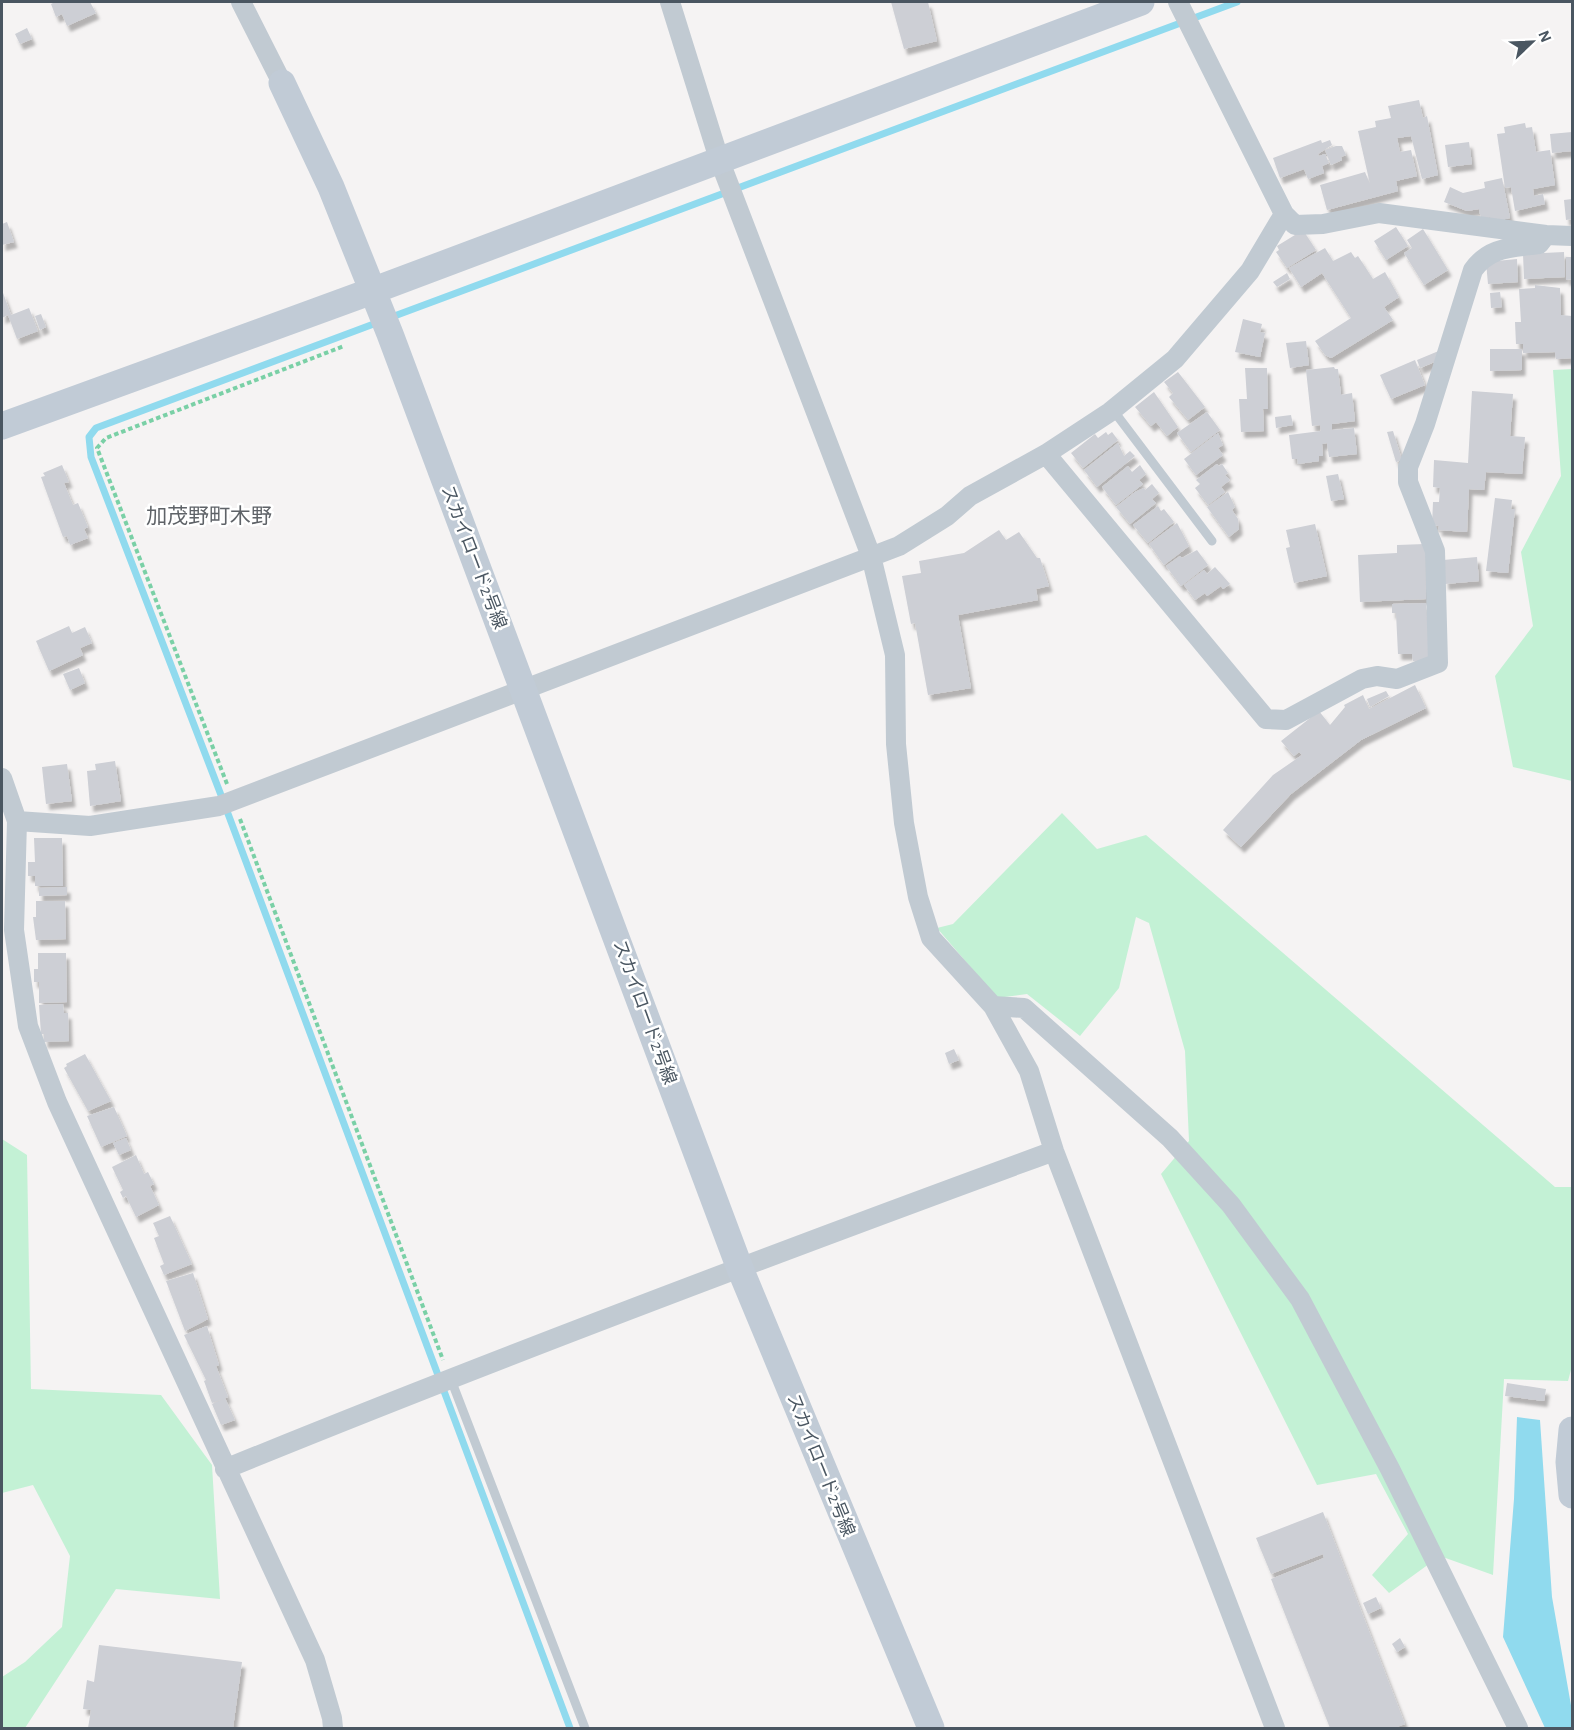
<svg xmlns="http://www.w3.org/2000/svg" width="1574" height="1730" font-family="'Alegreya Sans','Noto Sans JP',sans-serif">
<defs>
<filter id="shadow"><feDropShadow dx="3.5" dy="6" stdDeviation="1.5" flood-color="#0004"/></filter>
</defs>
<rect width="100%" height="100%" fill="#f5f3f3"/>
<!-- green -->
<path fill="#c3f1d5" d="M 1572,369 L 1572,781 L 1513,767 L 1495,676 L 1533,626 L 1521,552 L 1561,476 L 1553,370 Z
M 1062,813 L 1097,849 L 1146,835 L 1555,1187 L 1572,1187 L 1572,1366 L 1568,1381 L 1504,1379 L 1493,1575 L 1440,1556 L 1389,1593 L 1372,1575 L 1408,1534 L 1376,1474 L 1317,1485 L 1161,1174 L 1189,1141 L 1185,1051 L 1149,923 L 1136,917 L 1119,988 L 1080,1036 L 1027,994 L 997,998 L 937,928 L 953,924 Z
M 2,1139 L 27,1155 L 31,1389 L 161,1395 L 212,1465 L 220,1599 L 116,1589 L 25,1728 L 2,1728 L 2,1677 L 25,1662 L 62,1627 L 70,1556 L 33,1485 L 2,1493 Z"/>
<!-- water -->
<path fill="#90daee" d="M 1517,1417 L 1540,1420 L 1552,1597 L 1572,1711 L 1572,1728 L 1545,1728 L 1503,1637 L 1514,1499 Z"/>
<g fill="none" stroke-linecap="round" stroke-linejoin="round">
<!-- stream -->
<path stroke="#90daee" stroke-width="7" d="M 389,318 L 1237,2
M 379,322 L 96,428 L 89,437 L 91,457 L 221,795 L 570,1728"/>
</g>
<!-- building -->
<path fill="#cdcfd5" filter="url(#shadow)" d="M 55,2 L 90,2 L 96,13 L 67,26 L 62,14 L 56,17 L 51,4 Z
M 891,2 L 928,2 L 937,41 L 904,49 Z
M 27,28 L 32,39 L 20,44 L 15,34 Z
M 1419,100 L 1423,118 L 1427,116 L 1438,175 L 1422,179 L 1411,136 L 1397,138 L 1400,152 L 1411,150 L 1417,176 L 1396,181 L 1398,191 L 1327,210 L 1320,185 L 1365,172 L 1370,184 L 1358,131 L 1376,127 L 1375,121 L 1391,118 L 1388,106 Z
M 1525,123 L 1526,128 L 1532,127 L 1536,152 L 1550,150 L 1555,185 L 1533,189 L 1534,196 L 1543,194 L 1545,204 L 1515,211 L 1511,187 L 1505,188 L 1497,134 L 1505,133 L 1504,127 Z
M 1572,132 L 1572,151 L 1552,153 L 1550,134 Z
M 1321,140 L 1322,143 L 1330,140 L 1332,145 L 1318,154 L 1319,156 L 1325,154 L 1329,163 L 1322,166 L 1324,173 L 1308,179 L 1304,169 L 1280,178 L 1273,158 Z
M 1469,142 L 1472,164 L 1448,167 L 1445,145 Z
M 1336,146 L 1342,146 L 1346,155 L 1341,157 L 1342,160 L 1331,165 L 1325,150 Z
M 1502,178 L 1510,218 L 1491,222 L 1490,217 L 1481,219 L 1479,209 L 1467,211 L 1444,202 L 1450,187 L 1463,193 L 1485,188 L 1484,182 Z
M 1572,199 L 1572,219 L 1566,220 L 1564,200 Z
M 7,222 L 14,242 L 2,245 L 2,224 Z
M 1396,227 L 1408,246 L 1386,260 L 1374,241 Z
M 1423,229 L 1448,270 L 1424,285 L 1404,253 L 1412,248 L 1407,240 Z
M 1303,230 L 1316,250 L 1287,268 L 1276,252 L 1279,250 L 1277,246 Z
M 1325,248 L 1333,261 L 1351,252 L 1355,258 L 1358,256 L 1373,279 L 1385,272 L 1399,297 L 1384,307 L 1393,320 L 1331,358 L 1325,355 L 1315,341 L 1351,318 L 1322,273 L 1301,287 L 1289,268 Z
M 1564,252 L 1565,277 L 1524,279 L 1523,254 Z
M 1566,257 L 1572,257 L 1572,279 L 1566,280 Z
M 1517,259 L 1518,282 L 1488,284 L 1486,262 Z
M 1287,273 L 1290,279 L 1277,287 L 1273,282 Z
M 1535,285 L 1560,288 L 1561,315 L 1572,316 L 1572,358 L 1556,359 L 1555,352 L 1523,353 L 1523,344 L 1516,344 L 1515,322 L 1521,322 L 1519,289 L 1535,288 Z
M 2,290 L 11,315 L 29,308 L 38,331 L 17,339 L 8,315 L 2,318 Z
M 1500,292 L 1502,307 L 1491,308 L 1490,293 Z
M 41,314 L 46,327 L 40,330 L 35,316 Z
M 1243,319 L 1262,324 L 1260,332 L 1265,333 L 1260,357 L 1235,352 Z
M 1306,341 L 1309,365 L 1290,368 L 1286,343 Z
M 1490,349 L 1522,349 L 1522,370 L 1490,371 Z
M 1441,350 L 1444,358 L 1420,368 L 1417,360 Z
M 1415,360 L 1425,385 L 1391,399 L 1380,375 Z
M 1334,367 L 1335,369 L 1338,369 L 1341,395 L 1352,393 L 1355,421 L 1332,424 L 1332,430 L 1354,428 L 1357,454 L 1329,457 L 1327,443 L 1322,444 L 1323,456 L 1319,456 L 1319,461 L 1298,464 L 1297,459 L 1292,459 L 1289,435 L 1321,431 L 1320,425 L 1312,426 L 1306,370 Z
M 1245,368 L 1267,368 L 1268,409 L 1263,409 L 1264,431 L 1241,432 L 1239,399 L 1247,399 Z
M 1178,372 L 1205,407 L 1188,420 L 1169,397 L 1173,393 L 1164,382 Z
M 1472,391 L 1513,394 L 1510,436 L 1525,437 L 1522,474 L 1486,472 L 1484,490 L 1469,489 L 1467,532 L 1438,530 L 1439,526 L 1432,525 L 1433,502 L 1439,502 L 1440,488 L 1433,487 L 1434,460 L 1468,463 Z
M 1154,392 L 1178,427 L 1167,436 L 1156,422 L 1151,426 L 1135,407 Z
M 1207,412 L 1220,430 L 1191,452 L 1177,433 Z
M 1291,415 L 1293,425 L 1276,428 L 1275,417 Z
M 1393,431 L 1402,460 L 1396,462 L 1387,432 Z
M 1106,432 L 1108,435 L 1112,432 L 1118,440 L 1083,468 L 1071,453 L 1095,434 L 1098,438 Z
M 1218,433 L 1223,445 L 1218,448 L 1223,455 L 1196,475 L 1184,459 Z
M 1118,443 L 1124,456 L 1130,451 L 1135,456 L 1097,487 L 1084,470 Z
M 1217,464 L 1219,466 L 1222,464 L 1228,473 L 1225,475 L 1230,480 L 1221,487 L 1225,492 L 1208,505 L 1195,488 L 1200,484 L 1196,480 Z
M 62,465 L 69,482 L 64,483 L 73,505 L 78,503 L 88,527 L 84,529 L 88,538 L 70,545 L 67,536 L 63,537 L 41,477 L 45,476 L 43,473 Z
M 1140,465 L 1146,474 L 1139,480 L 1143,484 L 1116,505 L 1102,487 L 1128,466 L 1132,472 Z
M 1338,474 L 1344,499 L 1331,501 L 1326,476 Z
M 1152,484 L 1159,493 L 1152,499 L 1156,503 L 1130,524 L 1116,507 L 1135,492 L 1144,488 L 1145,490 Z
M 1228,492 L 1235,507 L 1232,510 L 1238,519 L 1239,529 L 1229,537 L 1207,507 Z
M 1495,498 L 1512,500 L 1511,509 L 1515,509 L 1508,573 L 1486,571 Z
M 1158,506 L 1161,511 L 1164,509 L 1174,522 L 1148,543 L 1133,525 Z
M 1177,523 L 1189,546 L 1164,565 L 1149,544 Z
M 1315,524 L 1327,576 L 1294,583 L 1286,548 L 1290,547 L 1286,530 Z
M 999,530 L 1006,540 L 1019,532 L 1037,558 L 1040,558 L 1049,586 L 1036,589 L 1038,600 L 958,615 L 971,688 L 928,695 L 915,623 L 911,624 L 902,576 L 921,573 L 919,561 L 964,553 Z
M 1425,544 L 1426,599 L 1360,602 L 1358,555 L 1397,553 L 1397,545 Z
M 1197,550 L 1208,565 L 1181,586 L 1166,566 L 1180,556 L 1182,558 Z
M 1477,557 L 1479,581 L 1445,584 L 1443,560 Z
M 1215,567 L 1230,584 L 1223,589 L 1221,586 L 1207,596 L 1205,593 L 1195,600 L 1184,585 L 1204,570 L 1207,574 Z
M 1426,603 L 1429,660 L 1413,661 L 1412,654 L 1398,654 L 1396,613 L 1392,613 L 1392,604 Z
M 69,626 L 72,633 L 85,627 L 92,643 L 80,648 L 83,655 L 49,671 L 36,641 Z
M 79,668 L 85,683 L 70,690 L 63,674 Z
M 1415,685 L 1426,708 L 1361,740 L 1291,794 L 1241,847 L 1223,830 L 1273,775 L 1302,755 L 1299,752 L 1294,756 L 1281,741 L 1319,711 L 1330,725 L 1345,707 L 1344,705 L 1363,695 L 1369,709 Z
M 1386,691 L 1389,696 L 1370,707 L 1367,699 Z
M 115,761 L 121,801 L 90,806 L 87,771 L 96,770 L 95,764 Z
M 67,764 L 72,801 L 46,804 L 42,767 Z
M 34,838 L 62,838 L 63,886 L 35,886 L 35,876 L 28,876 L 28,862 L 35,862 Z
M 67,887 L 67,895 L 39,896 L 39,888 Z
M 36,901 L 65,901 L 66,939 L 36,940 L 33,917 L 36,917 Z
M 38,953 L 66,953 L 67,1002 L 39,1003 L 39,982 L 34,982 L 34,969 L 38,969 Z
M 63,1004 L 64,1013 L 68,1013 L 69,1041 L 44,1042 L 44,1034 L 41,1034 L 39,1005 Z
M 954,1049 L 959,1060 L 949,1064 L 945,1053 Z
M 85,1054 L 111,1101 L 88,1111 L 64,1068 L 67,1066 L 66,1064 Z
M 114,1107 L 127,1136 L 101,1147 L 87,1116 Z
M 126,1138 L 131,1150 L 119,1155 L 113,1143 Z
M 136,1155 L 144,1174 L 148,1172 L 154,1184 L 150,1186 L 159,1205 L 136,1217 L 126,1196 L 123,1198 L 120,1192 L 123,1190 L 112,1167 Z
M 170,1216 L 192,1264 L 164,1275 L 160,1266 L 164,1264 L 154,1238 L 159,1236 L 153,1223 Z
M 193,1273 L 208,1319 L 185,1331 L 166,1281 Z
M 207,1326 L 219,1365 L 216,1366 L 228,1397 L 212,1403 L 204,1381 L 206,1380 L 184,1335 Z
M 1507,1383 L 1546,1389 L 1544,1401 L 1505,1396 Z
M 225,1398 L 235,1420 L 221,1425 L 212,1404 Z
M 1323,1512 L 1405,1724 L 1394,1728 L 1330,1728 L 1271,1579 L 1324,1558 L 1323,1554 L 1271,1574 L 1256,1538 Z
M 1376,1597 L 1381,1608 L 1368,1614 L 1363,1603 Z
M 1400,1638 L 1405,1647 L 1397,1652 L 1392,1644 Z
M 99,1645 L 242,1662 L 233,1728 L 88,1728 L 91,1710 L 83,1709 L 87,1680 L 94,1682 Z"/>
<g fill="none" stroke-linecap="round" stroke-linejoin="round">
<!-- path -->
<path stroke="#7ad0a6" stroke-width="4" stroke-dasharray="4.5 3" stroke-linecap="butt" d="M 227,784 L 97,448 L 106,438 L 344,346
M 240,819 L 443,1360"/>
<!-- lane -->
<path stroke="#c1cad2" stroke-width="9" d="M 1113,410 L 1212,541
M 450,1377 L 585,1728"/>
<!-- street -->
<path stroke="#c1cad2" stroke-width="20" d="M 241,2 L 282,83
M 670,2 L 719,159 L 871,556 L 895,655 L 896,744 L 904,823 L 918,897 L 931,938 L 993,1006 L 1029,1071 L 1054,1151 L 1275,1728
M 1178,2 L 1284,214 L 1295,225 L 1323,224 L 1379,213 L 1546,235 L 1572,236
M 1046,454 L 1266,719 L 1286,720 L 1362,679 L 1377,676 L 1397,679 L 1438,663 L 1435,551 L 1408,482 L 1408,467 L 1425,424 L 1473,270 C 1490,246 1512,248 1539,244 L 1546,235
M 2,778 L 17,821 L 14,930 L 28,1026 L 57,1102 L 315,1660 L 332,1718 L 333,1728
M 17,821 L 90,826 L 219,806 L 899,546 L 947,516 L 970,496 L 1046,454 L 1110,412 L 1175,359 L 1250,271 L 1284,214
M 993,1006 L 1024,1008 L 1170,1138 L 1231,1205 L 1300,1299 L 1390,1469 L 1518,1728
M 225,1469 C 499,1357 776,1253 1054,1151"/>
<!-- secondary -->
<path stroke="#c1cbd6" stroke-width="27" d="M 282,83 L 331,187 L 390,334 L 739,1266 L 931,1728
M 2,426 L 372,291 L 1141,2
M 1572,1430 L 1569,1462 L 1572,1495"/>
</g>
<g text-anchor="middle" stroke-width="5" stroke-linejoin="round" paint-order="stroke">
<!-- street labels -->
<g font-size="18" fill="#4a5661" stroke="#fff">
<text transform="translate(474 557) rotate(69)" y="6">スカイロード2号線</text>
<text transform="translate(645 1012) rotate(70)" y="6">スカイロード2号線</text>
<text transform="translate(821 1465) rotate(68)" y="6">スカイロード2号線</text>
</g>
<!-- quarter labels -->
<g font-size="21" fill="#5f6368" stroke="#fff">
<text x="209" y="523">加茂野町木野</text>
</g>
</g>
<!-- border -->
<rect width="1574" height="1730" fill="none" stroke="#4a5661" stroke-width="6"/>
<!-- north arrow -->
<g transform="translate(1532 42) rotate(67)" stroke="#ffffff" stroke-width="4.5" paint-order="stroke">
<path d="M0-4.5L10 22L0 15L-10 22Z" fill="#4a5661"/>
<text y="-9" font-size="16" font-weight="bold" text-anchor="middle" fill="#4a5661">N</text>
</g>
</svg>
